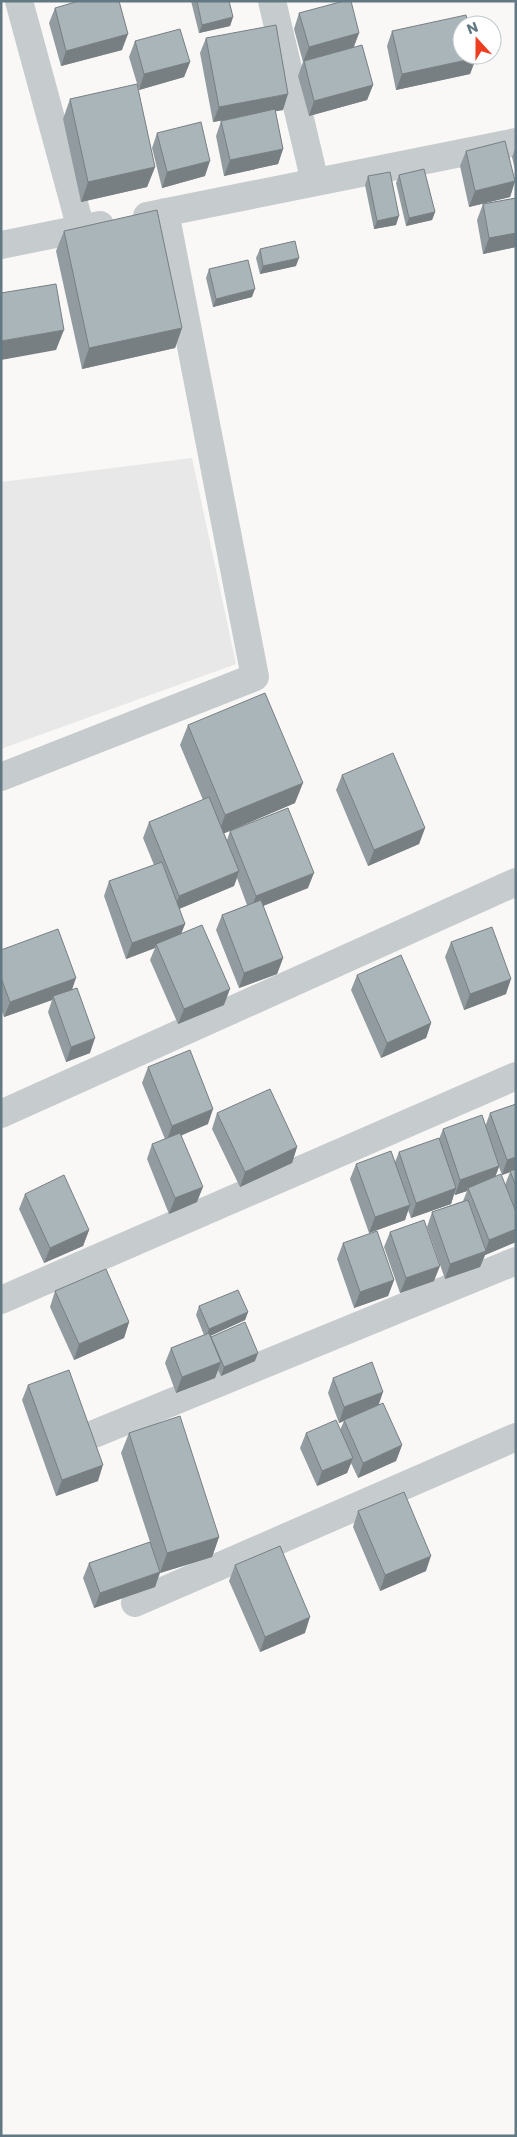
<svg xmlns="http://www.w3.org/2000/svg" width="517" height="2137" font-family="Poppins,sans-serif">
<rect width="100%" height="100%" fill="#f9f8f6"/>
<!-- built -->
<path fill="#e7e8e7" d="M 192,458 L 236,664 L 1,749 L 1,482 Z"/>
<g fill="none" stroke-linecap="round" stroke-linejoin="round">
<!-- minor -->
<path stroke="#c6cbce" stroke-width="28" d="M 19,1 L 81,229
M 272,1 L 315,182
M 147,216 L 516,142
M 1,245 L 100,225
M 1,777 L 255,677 L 165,212
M 1,1114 L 516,882
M 1,1300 L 516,1076
M 94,1434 L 516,1261
M 135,1603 L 516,1437"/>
</g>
<!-- wall -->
<path fill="#929ca0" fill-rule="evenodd" d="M 191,1 L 229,1 L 233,17 L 230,26 L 199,33 Z
M 55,8 L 122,50 L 61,66 L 49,23 Z
M 299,13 L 359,33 L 354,47 L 373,85 L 367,100 L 309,116 L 298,76 L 303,62 L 294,29 Z
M 392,31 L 476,58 L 470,74 L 396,90 L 387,46 Z
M 206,38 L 283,110 L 275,111 L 283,149 L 278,164 L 224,176 L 216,136 L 221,121 L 224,120 L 213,122 L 200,53 Z
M 135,41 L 190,62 L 184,77 L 139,90 L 129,57 Z
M 70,99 L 155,167 L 147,187 L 81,202 L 63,119 Z
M 157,133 L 205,176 L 162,188 L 152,148 Z
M 516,146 L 516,174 L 512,157 Z
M 466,151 L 515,181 L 510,197 L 469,207 L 460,166 Z
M 399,175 L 435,212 L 432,220 L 406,226 L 396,183 Z
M 368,176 L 396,225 L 374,229 L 365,185 Z
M 516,198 L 516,247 L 483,254 L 477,220 L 483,204 Z
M 64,231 L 182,328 L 175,348 L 82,369 L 56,251 Z
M 260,249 L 296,266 L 260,274 L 256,258 Z
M 209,269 L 252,297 L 213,307 L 206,278 Z
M 188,725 L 295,803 L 224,833 L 227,840 L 230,831 L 308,888 L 263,906 L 283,958 L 277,974 L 239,988 L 216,930 L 222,915 L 247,905 L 237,878 L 234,886 L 179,909 L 185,924 L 181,934 L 224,1005 L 178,1024 L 150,960 L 155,948 L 126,959 L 104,896 L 109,881 L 154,865 L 143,838 L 149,822 L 203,800 L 180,745 Z
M 342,775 L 425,828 L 419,844 L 368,866 L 336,790 Z
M 451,942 L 506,994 L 464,1010 L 445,957 Z
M 1,950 L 72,990 L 90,1053 L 66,1062 L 48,1012 L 52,1000 L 4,1017 L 1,1009 Z
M 357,975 L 431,1023 L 426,1038 L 381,1058 L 351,990 Z
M 148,1067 L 208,1124 L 181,1135 L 197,1202 L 169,1214 L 147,1159 L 152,1144 L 165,1139 L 142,1083 Z
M 516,1104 L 516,1242 L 485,1255 L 480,1267 L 445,1279 L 427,1227 L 432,1212 L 463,1201 L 467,1191 L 455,1195 L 454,1194 L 451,1204 L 411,1218 L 408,1210 L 405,1220 L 369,1233 L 350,1179 L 356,1164 L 395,1162 L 399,1152 L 439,1139 L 443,1129 L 485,1127 L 490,1113 ZM 499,1167 L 502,1175 L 510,1172 L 505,1185 L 495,1177 Z
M 217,1113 L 297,1147 L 292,1163 L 240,1187 L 212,1129 Z
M 25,1194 L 89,1230 L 83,1246 L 44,1263 L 19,1209 Z
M 390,1232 L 434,1281 L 400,1293 L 384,1247 Z
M 343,1243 L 394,1280 L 388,1296 L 354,1308 L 337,1259 Z
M 55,1291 L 129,1322 L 124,1338 L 74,1360 L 50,1307 Z
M 199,1306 L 248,1312 L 245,1320 L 211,1335 L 211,1337 L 255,1361 L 221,1376 L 218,1370 L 215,1378 L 176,1393 L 165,1363 L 171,1348 L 204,1335 L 196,1315 Z
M 333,1378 L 379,1405 L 402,1445 L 396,1461 L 358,1478 L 351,1463 L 347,1473 L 317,1486 L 300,1448 L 306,1433 L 340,1430 L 344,1421 L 339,1423 L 328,1393 Z
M 28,1385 L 98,1481 L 56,1496 L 22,1400 Z
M 129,1433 L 219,1537 L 212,1557 L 160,1573 L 155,1587 L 94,1608 L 83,1578 L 89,1563 L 150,1542 L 121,1453 Z
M 358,1511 L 426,1571 L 380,1591 L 353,1527 Z
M 235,1565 L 305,1633 L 260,1652 L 229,1581 Z"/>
<!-- shaded-wall -->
<path fill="#777f82" d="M 233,17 L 230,26 L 199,33 L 202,25 Z
M 359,33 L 353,48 L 304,61 L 303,62 L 309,47 Z
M 128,34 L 122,50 L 61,66 L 66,51 Z
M 476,58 L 470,74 L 396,90 L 402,74 Z
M 190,62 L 184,77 L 139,90 L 144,74 Z
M 373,85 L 367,100 L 309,116 L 314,101 Z
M 288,94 L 283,110 L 213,122 L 219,107 Z
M 283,149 L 278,164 L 224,176 L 230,160 Z
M 210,161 L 205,176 L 162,188 L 167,172 Z
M 155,167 L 147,187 L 81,202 L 88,182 Z
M 515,181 L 510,197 L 469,207 L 475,191 Z
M 435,212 L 432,220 L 406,226 L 409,218 Z
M 399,216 L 396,225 L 374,229 L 377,221 Z
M 516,233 L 516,247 L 483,254 L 489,238 Z
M 299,258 L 296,266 L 260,274 L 263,266 Z
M 255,289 L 252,297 L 213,307 L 216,299 Z
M 182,328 L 175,348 L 82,369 L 89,348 Z
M 64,330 L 56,350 L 1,360 L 1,341 Z
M 303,783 L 295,803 L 218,836 L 225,815 Z
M 425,828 L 419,844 L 368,866 L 374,850 Z
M 239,871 L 234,886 L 174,911 L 179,896 Z
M 314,873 L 308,888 L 250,911 L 256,896 Z
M 185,924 L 179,939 L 156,944 L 155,948 L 126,959 L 132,943 Z
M 283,958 L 277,974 L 239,988 L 244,973 Z
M 76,978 L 71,993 L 53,996 L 52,1000 L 4,1017 L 10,1002 Z
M 511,979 L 506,994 L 464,1010 L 470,994 Z
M 230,989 L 224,1005 L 178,1024 L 184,1009 Z
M 431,1023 L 426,1038 L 381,1058 L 387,1043 Z
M 95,1038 L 90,1053 L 66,1062 L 71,1047 Z
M 213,1109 L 208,1124 L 166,1142 L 172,1126 Z
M 297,1147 L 292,1163 L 240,1187 L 245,1172 Z
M 516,1157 L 516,1170 L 502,1175 L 507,1160 Z
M 499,1166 L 494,1181 L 468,1188 L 467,1191 L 455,1195 L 460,1180 Z
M 203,1187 L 197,1202 L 169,1214 L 175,1198 Z
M 456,1188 L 451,1204 L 411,1218 L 416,1203 Z
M 410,1205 L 405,1220 L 369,1233 L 375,1217 Z
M 516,1229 L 516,1242 L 485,1255 L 480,1267 L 445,1279 L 450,1264 L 485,1252 L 489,1240 Z
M 89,1230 L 83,1246 L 44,1263 L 50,1248 Z
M 440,1266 L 434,1281 L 400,1293 L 406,1278 Z
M 394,1280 L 388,1296 L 354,1308 L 360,1292 Z
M 248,1312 L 245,1320 L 206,1338 L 209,1329 Z
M 129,1322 L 124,1338 L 74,1360 L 79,1344 Z
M 258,1353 L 255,1361 L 221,1376 L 224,1367 Z
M 221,1362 L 215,1378 L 176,1393 L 182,1377 Z
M 383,1392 L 378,1407 L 339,1423 L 344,1407 Z
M 402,1445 L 396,1461 L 358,1478 L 363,1463 Z
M 353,1458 L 347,1473 L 317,1486 L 322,1471 Z
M 103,1465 L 98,1481 L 56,1496 L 62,1480 Z
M 219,1537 L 212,1557 L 160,1573 L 167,1553 Z
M 431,1556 L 426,1571 L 380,1591 L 385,1575 Z
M 160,1572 L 155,1587 L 94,1608 L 100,1593 Z
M 310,1617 L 305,1633 L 260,1652 L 265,1637 Z"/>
<!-- building -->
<path fill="#aab5ba" stroke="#777f82" d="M 79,1 L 119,1 L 128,34 L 66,51 L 55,8 Z
M 197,1 L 229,1 L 233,17 L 202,25 Z
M 344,1 L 351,1 L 359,33 L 309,47 L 299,13 Z
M 466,15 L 469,25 L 462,25 L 462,55 L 475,55 L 476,58 L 402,74 L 392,31 Z
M 276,25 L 288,94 L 219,107 L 206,38 Z
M 180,29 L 190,62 L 144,74 L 135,41 Z
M 362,45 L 373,85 L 314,101 L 304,61 Z
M 137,84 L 155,167 L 88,182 L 70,99 Z
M 275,109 L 283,149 L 230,160 L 221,121 Z
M 201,122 L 210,161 L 167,172 L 157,133 Z
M 505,141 L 515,181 L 475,191 L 466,151 Z
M 424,169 L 435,212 L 409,218 L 399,175 Z
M 390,172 L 399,216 L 377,221 L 368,176 Z
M 516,198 L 516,233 L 489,238 L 483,204 Z
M 157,210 L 182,328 L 89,348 L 64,231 Z
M 295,241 L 299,258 L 263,266 L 260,249 Z
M 248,260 L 255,289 L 216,299 L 209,269 Z
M 56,284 L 64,330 L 1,341 L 1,293 Z
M 265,693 L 303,783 L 225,815 L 188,725 Z
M 393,753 L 425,828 L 374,850 L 342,775 Z
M 209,797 L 239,871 L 179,896 L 149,822 Z
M 288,808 L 314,873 L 256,896 L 230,831 Z
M 162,862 L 185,924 L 132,943 L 109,881 Z
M 261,900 L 283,958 L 244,973 L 222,915 Z
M 202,925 L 230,989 L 184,1009 L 156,944 Z
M 492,927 L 511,979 L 470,994 L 451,942 Z
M 58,929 L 76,978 L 10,1002 L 1,978 L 1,950 Z
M 401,955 L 431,1023 L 387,1043 L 357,975 Z
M 77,988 L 95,1038 L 71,1047 L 53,996 Z
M 190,1050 L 213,1109 L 172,1126 L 148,1067 Z
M 270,1089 L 297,1147 L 245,1172 L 217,1113 Z
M 516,1104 L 516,1157 L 507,1160 L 490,1113 Z
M 482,1115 L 499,1166 L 460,1180 L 443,1129 Z
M 180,1133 L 203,1187 L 175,1198 L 152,1144 Z
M 439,1138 L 456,1188 L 416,1203 L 399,1152 Z
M 391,1151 L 410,1205 L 375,1217 L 356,1164 Z
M 516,1169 L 516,1186 L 510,1171 Z
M 501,1174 L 516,1212 L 516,1229 L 489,1240 L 468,1188 Z
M 64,1175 L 89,1230 L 50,1248 L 25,1194 Z
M 468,1200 L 486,1251 L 450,1264 L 432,1212 Z
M 424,1220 L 440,1266 L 406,1278 L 390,1232 Z
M 377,1231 L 394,1280 L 360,1292 L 343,1243 Z
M 106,1269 L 129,1322 L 79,1344 L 55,1291 Z
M 238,1290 L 248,1312 L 209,1329 L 199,1306 Z
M 245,1322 L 258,1353 L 224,1367 L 211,1337 Z
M 209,1333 L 221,1362 L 182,1377 L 171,1348 Z
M 372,1362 L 383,1392 L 344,1407 L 333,1378 Z
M 69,1370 L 103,1465 L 62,1480 L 28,1385 Z
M 383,1403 L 402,1445 L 363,1463 L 344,1420 Z
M 180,1416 L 219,1537 L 167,1553 L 129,1433 Z
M 336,1420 L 353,1458 L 322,1471 L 306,1433 Z
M 404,1492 L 431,1556 L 385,1575 L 358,1511 Z
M 150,1542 L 160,1572 L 100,1593 L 89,1563 Z
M 280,1546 L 310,1617 L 265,1637 L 235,1565 Z"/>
<!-- border -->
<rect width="517" height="2137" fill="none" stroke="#627883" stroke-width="5"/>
<!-- north arrow -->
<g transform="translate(477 40) rotate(339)"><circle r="24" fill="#ffffff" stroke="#c0c9cd"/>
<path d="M0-4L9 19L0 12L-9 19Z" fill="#ed3e22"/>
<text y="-8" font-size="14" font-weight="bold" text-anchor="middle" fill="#627883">N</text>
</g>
</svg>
